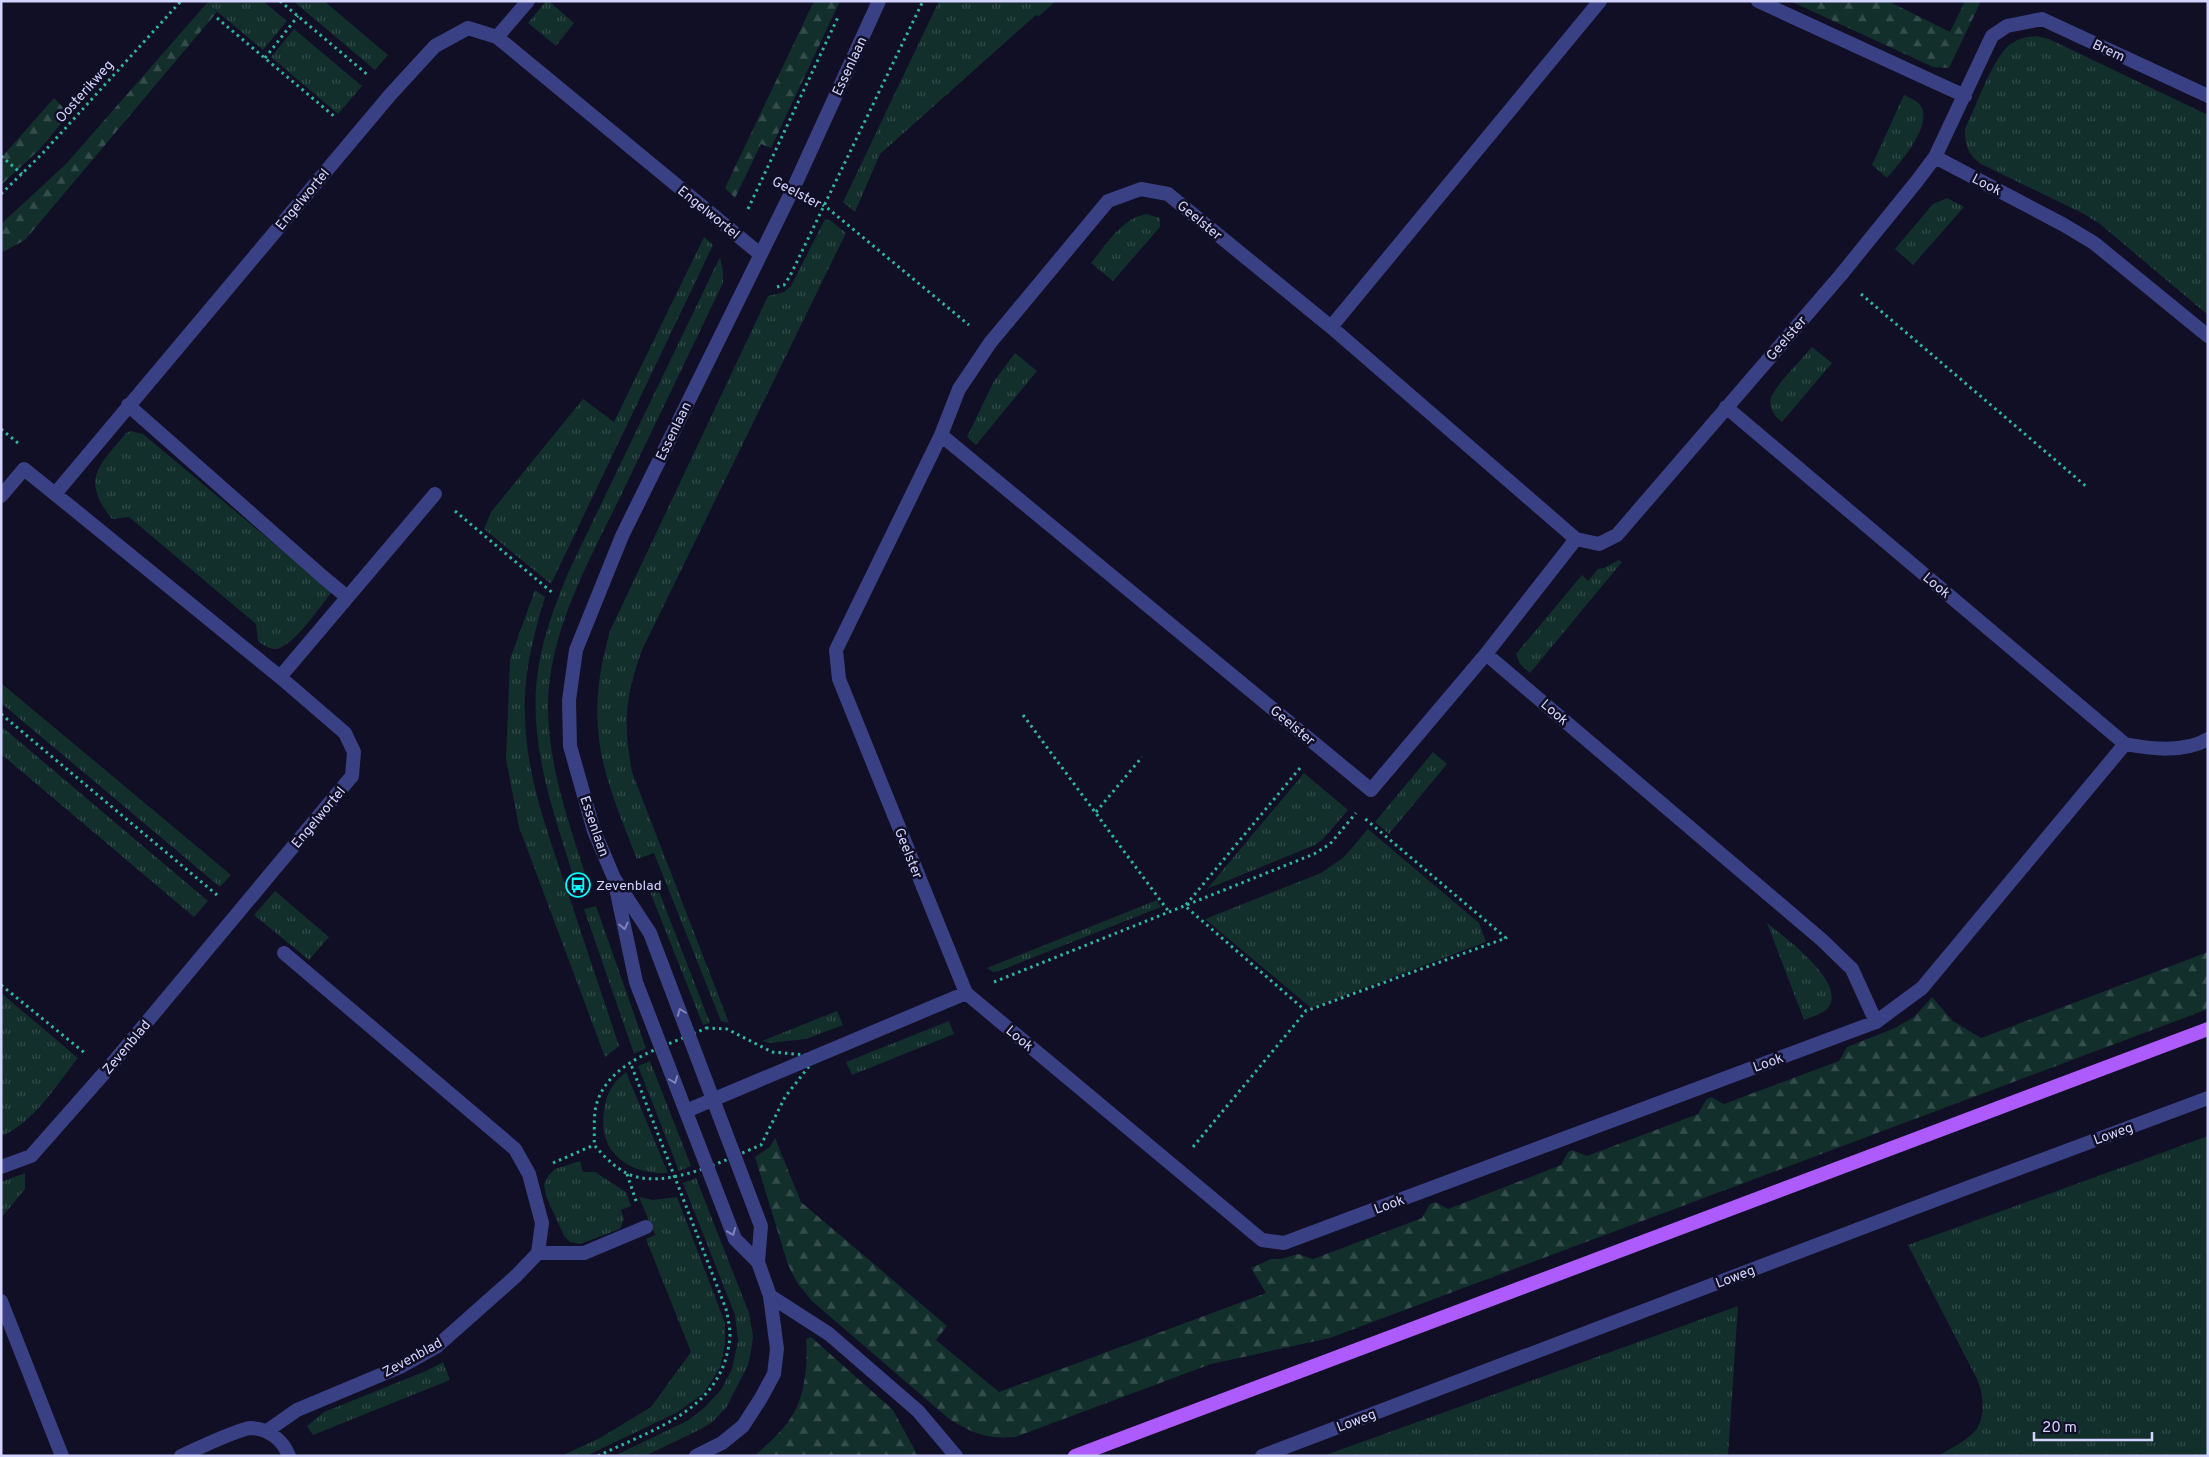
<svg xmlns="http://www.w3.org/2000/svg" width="2209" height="1457" font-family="Overpass,sans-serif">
<defs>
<pattern id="grass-tufts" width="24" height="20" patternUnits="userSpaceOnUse" patternTransform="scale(1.25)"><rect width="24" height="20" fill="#122f2b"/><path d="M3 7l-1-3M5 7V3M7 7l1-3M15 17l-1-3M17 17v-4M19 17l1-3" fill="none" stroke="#344c4b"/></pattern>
<pattern id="forest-firs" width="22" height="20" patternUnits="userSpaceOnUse" patternTransform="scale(1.25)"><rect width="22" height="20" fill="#122f2b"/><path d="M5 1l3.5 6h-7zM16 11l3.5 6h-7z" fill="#344c4b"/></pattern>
</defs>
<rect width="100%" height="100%" fill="#100f25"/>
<!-- grass -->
<path fill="url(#grass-tufts)" d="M 209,1 L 263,1 L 287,21 L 263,50 L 207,3 Z
M 293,1 L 324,1 L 388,55 L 375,70 Z
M 546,1 L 549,1 L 574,23 L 556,46 L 528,23 Z
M 939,1 L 1056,1 L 1039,16 L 1036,15 L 880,154 L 855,212 L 843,202 Z
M 294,29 L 362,86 L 338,114 L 271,57 Z
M 2036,36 L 2049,39 L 2208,115 L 2208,315 L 2100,224 L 2082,213 L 1981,164 C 1968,155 1965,145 1965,129 C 1976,107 1991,62 2008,46 C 2016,39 2026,37 2036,36 Z
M 1904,95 C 1910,98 1917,100 1921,106 C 1933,126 1899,164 1887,178 L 1872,165 Z
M 1947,198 L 1964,207 L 1913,265 L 1895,249 L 1933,204 Z
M 1146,214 L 1160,218 L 1160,227 L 1113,281 L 1091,263 C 1107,244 1120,220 1146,214 Z
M 825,219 L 831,221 L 846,233 L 642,650 C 625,698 623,722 632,772 L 729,1023 L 721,1021 L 654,853 L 637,859 C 602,771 583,726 610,631 L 768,296 L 784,292 L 791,286 Z
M 704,237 L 713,245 L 551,584 L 484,529 L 491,512 L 583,399 L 614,422 Z
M 720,257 L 723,272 L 723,283 C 690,352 657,420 624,489 C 592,556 549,628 548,705 C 548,767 569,823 588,882 L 576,885 C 555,816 527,744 538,670 C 543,636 555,605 568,573 Z
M 1812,347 L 1832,363 L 1782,422 C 1774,416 1767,406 1772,395 C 1779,382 1802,359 1812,347 Z
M 1015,353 L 1037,371 L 976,445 L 967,437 L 994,381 Z
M 131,431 L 143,434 L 332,592 C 321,605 292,649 275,649 C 269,649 263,645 258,641 L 256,624 L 129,517 L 112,519 C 80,479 99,466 126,433 Z
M 1619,560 L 1622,562 L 1530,673 L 1520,664 L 1516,654 L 1582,575 L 1588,581 L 1598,569 L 1604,568 Z
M 535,590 L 545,597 C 533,636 523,676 525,716 C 526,774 546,827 564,881 C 582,936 601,991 619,1046 L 605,1057 L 519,827 L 506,759 L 510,659 Z
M 1,683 L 231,875 L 220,887 L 1,703 Z
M 1,726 L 208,901 L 194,917 L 1,754 Z
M 1433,752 L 1447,764 L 1389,834 L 1375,822 Z
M 1304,773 L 1348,810 L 1323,839 L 1315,845 L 1207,889 Z
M 1368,829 L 1479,923 L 1486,942 L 1311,1008 L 1205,919 L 1321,873 L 1344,857 Z
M 657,886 L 710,1023 L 703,1025 L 649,889 Z
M 275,891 L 329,937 L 309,960 L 254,915 Z
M 1157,900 L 1161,907 L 999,971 L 993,972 L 987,968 Z
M 596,906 L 646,1048 L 634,1054 L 584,909 Z
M 1767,923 C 1784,937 1848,983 1828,1008 C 1822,1014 1812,1017 1804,1020 Z
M 1,993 L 78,1058 C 57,1084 33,1124 1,1136 Z
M 837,1011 L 843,1025 L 806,1039 L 769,1043 L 762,1041 Z
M 949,1021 L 954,1034 L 852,1075 L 846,1062 Z
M 650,1061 L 691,1166 L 679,1171 L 638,1066 Z
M 626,1072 L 668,1173 C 630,1175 597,1153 604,1111 C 606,1094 612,1083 626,1072 Z
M 2208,1136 L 2208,1456 L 1938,1456 C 1949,1449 1963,1443 1972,1434 C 1986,1422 1984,1397 1978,1381 L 1908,1245 Z
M 580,1161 L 583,1172 L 595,1172 L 626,1192 L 631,1206 L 621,1210 L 624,1219 L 620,1229 L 580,1244 L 570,1242 L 564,1236 L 546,1196 L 544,1185 L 548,1176 L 555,1169 Z
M 25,1173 L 25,1189 L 1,1218 L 1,1182 Z
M 696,1178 L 749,1313 L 753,1336 L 751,1351 L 748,1365 L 726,1408 L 711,1423 L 701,1429 L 645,1456 L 614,1456 L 687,1421 L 704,1408 L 721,1390 L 732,1369 L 738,1341 L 735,1315 L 683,1183 Z
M 639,1197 L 653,1200 L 677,1197 L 725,1323 L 725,1344 L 720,1368 L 703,1394 L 676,1413 L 586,1456 L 561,1456 L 600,1438 L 651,1407 L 691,1352 L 646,1239 L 655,1235 Z
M 1738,1306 L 1728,1456 L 1323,1456 Z
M 443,1362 L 450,1380 L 313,1435 L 307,1426 L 324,1412 L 426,1371 Z"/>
<!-- forest -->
<path fill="url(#forest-firs)" d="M 814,1 L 840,1 L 771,148 L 761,144 L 735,198 L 725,188 Z
M 1790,1 L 1888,1 L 1950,32 L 1965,1 L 1981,1 L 1949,68 L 1933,67 Z
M 207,3 L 217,12 L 25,240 L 1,253 L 1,224 L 66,164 Z
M 54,98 L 69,114 L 39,150 L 1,185 L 1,158 Z
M 2208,952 L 2208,1009 L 1330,1338 L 1211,1364 L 1015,1437 C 986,1439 974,1434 949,1419 L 812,1301 L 798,1284 L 788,1265 L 755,1157 L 770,1147 L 775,1138 L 801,1202 L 947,1326 L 936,1340 L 999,1392 L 1266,1293 L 1251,1268 L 1271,1259 L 1281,1259 L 1298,1254 L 1313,1259 L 1422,1218 L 1430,1204 L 1435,1202 L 1448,1209 L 1561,1165 L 1568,1152 L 1572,1150 L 1587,1156 L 1698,1114 L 1706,1100 L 1711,1097 L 1724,1104 L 1839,1061 L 1847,1047 L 1895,1028 L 1914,1017 L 1932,997 L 1953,1021 L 1981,1038 Z
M 811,1337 L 893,1410 L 918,1456 L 754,1456 C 766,1446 779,1434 788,1422 C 805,1400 808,1366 806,1339 Z"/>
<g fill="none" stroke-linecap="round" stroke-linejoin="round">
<!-- path -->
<path stroke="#2fb79f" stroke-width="3" stroke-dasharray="2.5 4" stroke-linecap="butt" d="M 280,1 L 369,76
M 217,18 L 335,117
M 265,58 L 298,16
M 1,156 L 22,174
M 1,194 L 41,155 L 181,1
M 816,202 L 825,206 L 969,325
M 748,209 L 839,15
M 777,287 L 784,285 L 790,276 L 923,1
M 1861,294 L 2088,488
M 1,429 L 18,443
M 455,511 L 554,594
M 1,714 L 217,895
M 1023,715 L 1169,912
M 1300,768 L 1185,906 L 1306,1011 L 1506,938 L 1363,817
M 1096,812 L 1142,757
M 994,982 L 1314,854 L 1330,844 L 1356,813
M 1,985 L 86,1054
M 706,1028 L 727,1029 L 772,1052 L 817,1056 L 785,1097 L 761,1145 C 725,1160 663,1192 626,1173 C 613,1166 603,1155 594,1145 C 595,1132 593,1118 596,1106 C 608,1059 667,1047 706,1028 Z
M 1193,1147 L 1306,1011
M 553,1163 L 594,1145
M 627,1174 L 636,1201
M 598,1456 C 655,1428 724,1410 730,1336 C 730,1327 728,1318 726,1309 L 630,1062"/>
<!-- service -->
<path stroke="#3a4084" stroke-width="14" d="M 770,1296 L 829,1334 L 918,1411 L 956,1456"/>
<!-- pedestrian -->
<path stroke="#3a4084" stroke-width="14" d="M 323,577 L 347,597"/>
<!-- minor -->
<path stroke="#3a4084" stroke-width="14" d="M 1758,1 L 1965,96
M 497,37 L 528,1
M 1935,157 L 2064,225 L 2094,243 L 2208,336
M 1331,327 L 1600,1
M 128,405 L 323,577
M 1726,407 L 2125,744 C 2151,749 2184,753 2208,739
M 941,435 L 1371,790 L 1486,654 L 1576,539
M 1,496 L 24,469 L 55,494 L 390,95 L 435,46 L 468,28 L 497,37 L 760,254
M 1486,654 L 1822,940 L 1852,969 L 1876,1022 L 1922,988 L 2125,744
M 280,677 L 435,494
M 1876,1022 L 1284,1243 L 1262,1240 L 966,993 L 839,679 L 836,650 L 941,435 L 959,389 L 990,343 L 1108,201 L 1141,189 L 1168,194 L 1331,327 L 1576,539 L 1599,544 L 1617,535 L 1840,276 L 1917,181 L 1935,157 L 1992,36 L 2007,26 L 2042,19 L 2208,96
M 686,1111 L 966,993
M 1,1167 L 31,1156 L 106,1071 L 352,776 L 354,752 L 345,733 L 280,677 L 55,494
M 538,1253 L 584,1253 L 646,1227
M 1,1301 L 62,1456
M 267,1431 L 297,1410 L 402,1366 L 436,1347 L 516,1276 L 538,1253 L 542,1223 L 529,1174 L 515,1149 L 284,953
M 181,1456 C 194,1450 239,1429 250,1428 C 268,1428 283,1440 289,1456
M 1262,1456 L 1972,1186 L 2208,1098"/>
<!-- tertiary -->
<path stroke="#3a4084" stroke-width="14" d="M 616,888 L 636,982 L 735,1239 L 758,1262
M 696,1456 L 722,1443 L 743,1426 L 761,1398 L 774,1374 L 777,1349 L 770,1296 L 758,1262 L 761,1226 L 650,933 L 614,878 L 594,831 L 570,746 L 569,700 L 576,650 L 622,536 L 793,189 L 879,1"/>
<!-- primary -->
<path stroke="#ae5bfe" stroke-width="14" d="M 1075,1456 L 2208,1029"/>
</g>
<!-- one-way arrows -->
<defs><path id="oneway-chevron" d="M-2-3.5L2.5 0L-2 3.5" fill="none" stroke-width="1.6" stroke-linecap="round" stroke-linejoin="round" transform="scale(1.25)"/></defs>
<g stroke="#7f83bb">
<use href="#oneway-chevron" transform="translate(624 926) rotate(78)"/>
<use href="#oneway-chevron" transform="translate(681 1012) rotate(-111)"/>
<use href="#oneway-chevron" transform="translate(674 1080) rotate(69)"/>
<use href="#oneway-chevron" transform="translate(732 1232) rotate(68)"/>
</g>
<!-- icons -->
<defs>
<g id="bus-ring" transform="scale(1.25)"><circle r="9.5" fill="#100f25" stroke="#01fdf9" stroke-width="1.5"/><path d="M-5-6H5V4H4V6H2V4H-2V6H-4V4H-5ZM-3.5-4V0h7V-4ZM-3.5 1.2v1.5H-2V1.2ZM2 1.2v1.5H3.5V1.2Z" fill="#01fdf9"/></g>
</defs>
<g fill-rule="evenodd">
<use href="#bus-ring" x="578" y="885"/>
</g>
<g text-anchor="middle" stroke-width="5" stroke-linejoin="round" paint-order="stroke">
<!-- street labels -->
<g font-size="14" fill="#d3d4ff" stroke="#100f25">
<text transform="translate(2109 50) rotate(25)" y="5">Brem</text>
<text transform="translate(849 66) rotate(-65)" y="5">Essenlaan</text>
<text transform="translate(84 91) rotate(-48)" y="5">Oosterikweg</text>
<text transform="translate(1987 184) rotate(27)" y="5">Look</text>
<text transform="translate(797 192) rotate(28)" y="5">Geelster</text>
<text transform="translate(302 199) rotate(-50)" y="5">Engelwortel</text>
<text transform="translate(709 212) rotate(39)" y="5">Engelwortel</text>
<text transform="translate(1200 220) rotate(39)" y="5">Geelster</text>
<text transform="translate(1786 338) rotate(-49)" y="5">Geelster</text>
<text transform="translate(673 431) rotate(-64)" y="5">Essenlaan</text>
<text transform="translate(1937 585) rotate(40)" y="5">Look</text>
<text transform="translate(1555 712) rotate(41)" y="5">Look</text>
<text transform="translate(1293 725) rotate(40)" y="5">Geelster</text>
<text transform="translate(318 817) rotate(-50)" y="5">Engelwortel</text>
<text transform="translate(595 826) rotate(71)" y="5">Essenlaan</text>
<text transform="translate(909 853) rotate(68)" y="5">Geelster</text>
<text transform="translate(1020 1038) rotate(40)" y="5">Look</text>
<text transform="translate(126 1047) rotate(-50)" y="5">Zevenblad</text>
<text transform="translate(1768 1062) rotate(-20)" y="5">Look</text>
<text transform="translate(2113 1133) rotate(-20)" y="5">Loweg</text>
<text transform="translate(1389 1204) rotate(-20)" y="5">Look</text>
<text transform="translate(1735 1276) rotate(-21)" y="5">Loweg</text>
<text transform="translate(412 1357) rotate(-29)" y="5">Zevenblad</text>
<text transform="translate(1356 1420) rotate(-21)" y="5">Loweg</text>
</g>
<!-- poi labels -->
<g font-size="14" fill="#d3d4ff" stroke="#100f25" text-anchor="start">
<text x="596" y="890">Zevenblad</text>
</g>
</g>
<!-- border -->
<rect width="2209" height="1457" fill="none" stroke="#d3d4ff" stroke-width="5"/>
<!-- scale -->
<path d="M2034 1432v8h118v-8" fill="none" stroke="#d3d4ff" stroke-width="2.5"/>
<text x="2042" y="1432" font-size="15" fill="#d3d4ff" stroke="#100f25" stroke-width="4" paint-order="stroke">20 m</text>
</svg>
